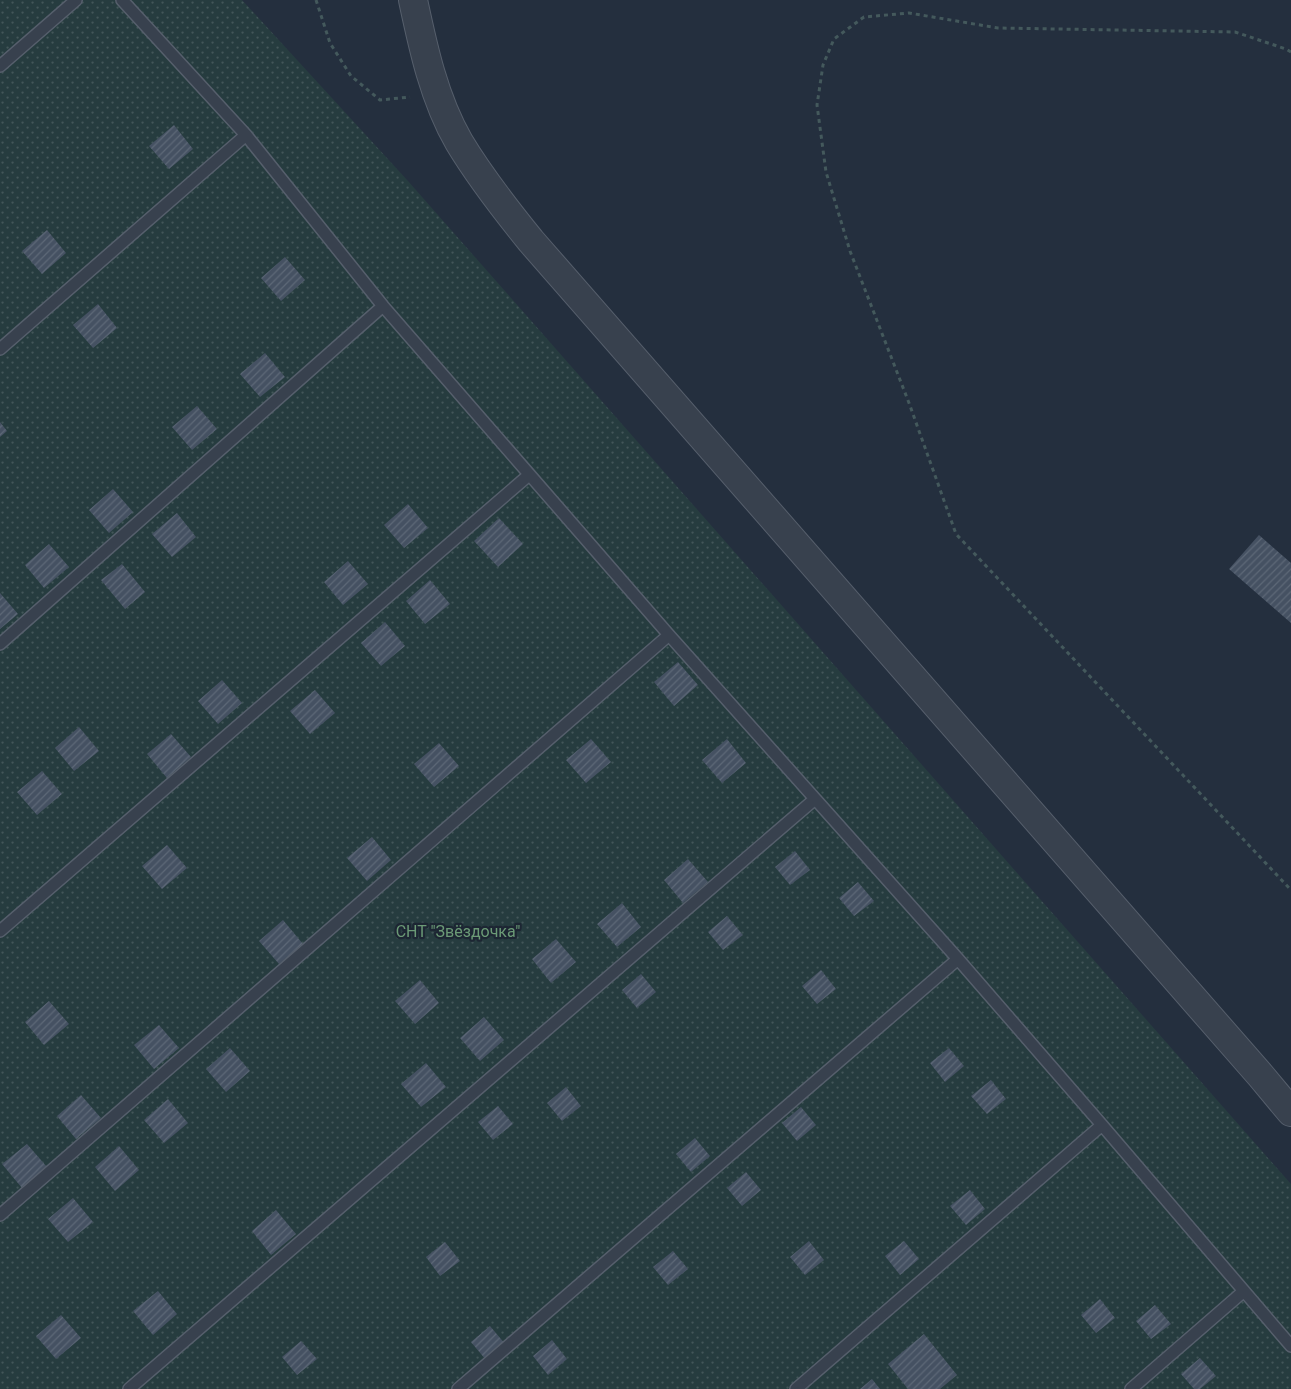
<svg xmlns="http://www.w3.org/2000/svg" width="1291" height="1389" font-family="Roboto,sans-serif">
<defs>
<pattern id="garden-dots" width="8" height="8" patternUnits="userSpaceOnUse" patternTransform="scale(1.25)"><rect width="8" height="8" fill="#263c3f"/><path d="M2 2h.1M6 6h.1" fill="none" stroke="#435659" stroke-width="1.8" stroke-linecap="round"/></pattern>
<pattern id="building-hatch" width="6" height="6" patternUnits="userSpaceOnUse" patternTransform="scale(1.25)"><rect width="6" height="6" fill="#455162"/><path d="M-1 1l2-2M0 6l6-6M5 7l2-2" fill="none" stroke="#5d6877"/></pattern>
</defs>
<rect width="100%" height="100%" fill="#242f3e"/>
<!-- garden -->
<path fill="url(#garden-dots)" d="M 0,0 L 242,0 L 408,181 L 1291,1184 L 1291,1389 L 0,1389 Z"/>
<!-- building -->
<path fill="url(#building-hatch)" d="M 174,125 L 193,149 L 169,169 L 149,146 Z
M 47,230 L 66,253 L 42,274 L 22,251 Z
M 285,257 L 305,280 L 281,301 L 261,278 Z
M 98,304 L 117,328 L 93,348 L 73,325 Z
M 265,353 L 285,377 L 260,397 L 240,374 Z
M 197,406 L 217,429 L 192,450 L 172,427 Z
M 0,422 L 7,431 L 0,437 Z
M 113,489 L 133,512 L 109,533 L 89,510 Z
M 408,504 L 428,528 L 404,548 L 384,525 Z
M 177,513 L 196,537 L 172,557 L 152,534 Z
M 499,518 L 523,544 L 498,567 L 474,541 Z
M 1259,535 L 1291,563 L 1291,623 L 1229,569 Z
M 49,544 L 69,567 L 44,588 L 25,565 Z
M 348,561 L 368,584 L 343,605 L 324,582 Z
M 122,564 L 145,592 L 125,609 L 101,580 Z
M 430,580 L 450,604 L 425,624 L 406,601 Z
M 0,593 L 18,614 L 0,629 Z
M 385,622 L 405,646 L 381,666 L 361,643 Z
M 678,662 L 698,685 L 674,706 L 654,682 Z
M 222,680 L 242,703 L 218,724 L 198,701 Z
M 315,690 L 335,713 L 310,734 L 290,711 Z
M 79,727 L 99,751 L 74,771 L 55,748 Z
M 171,734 L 191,757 L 167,778 L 147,754 Z
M 591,739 L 611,762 L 586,783 L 566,760 Z
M 727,739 L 746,763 L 722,783 L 702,760 Z
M 439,743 L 459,766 L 434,787 L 414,764 Z
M 42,771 L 62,794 L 37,815 L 17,792 Z
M 372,837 L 391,860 L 367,881 L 347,858 Z
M 167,845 L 187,868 L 162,889 L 142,866 Z
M 795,851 L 810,870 L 790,885 L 775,867 Z
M 688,859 L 708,882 L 683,903 L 664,880 Z
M 858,882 L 874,901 L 854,916 L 839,898 Z
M 622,903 L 641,927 L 617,947 L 597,924 Z
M 727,916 L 743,935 L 723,950 L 708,932 Z
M 283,920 L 303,944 L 279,964 L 259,941 Z
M 556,939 L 576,962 L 551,983 L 532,959 Z
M 821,970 L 836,989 L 817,1004 L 802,986 Z
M 641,974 L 656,992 L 637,1008 L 622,990 Z
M 420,980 L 439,1003 L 415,1024 L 395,1001 Z
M 49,1001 L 69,1024 L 44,1045 L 25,1022 Z
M 484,1017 L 504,1040 L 480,1061 L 460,1038 Z
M 159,1025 L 179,1048 L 154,1069 L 134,1045 Z
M 230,1048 L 250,1071 L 226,1092 L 206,1069 Z
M 949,1048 L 964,1066 L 945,1082 L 930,1063 Z
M 426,1063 L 446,1087 L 421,1107 L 401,1084 Z
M 991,1080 L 1006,1099 L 987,1114 L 971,1096 Z
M 566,1087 L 581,1106 L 562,1121 L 547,1103 Z
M 81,1095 L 101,1118 L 76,1139 L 57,1116 Z
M 168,1099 L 188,1123 L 164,1143 L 144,1120 Z
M 498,1106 L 513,1124 L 493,1140 L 478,1122 Z
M 801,1107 L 816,1125 L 797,1141 L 782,1123 Z
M 695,1138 L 710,1156 L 691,1172 L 676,1154 Z
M 27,1144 L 47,1167 L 22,1188 L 2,1164 Z
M 119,1146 L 139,1170 L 115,1191 L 95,1167 Z
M 746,1172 L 761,1190 L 742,1206 L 727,1188 Z
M 970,1190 L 985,1209 L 966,1225 L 950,1206 Z
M 73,1198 L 93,1222 L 68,1242 L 48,1219 Z
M 276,1210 L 296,1234 L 271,1255 L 252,1231 Z
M 809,1241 L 824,1260 L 805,1275 L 790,1257 Z
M 904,1241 L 919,1259 L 900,1275 L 885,1256 Z
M 445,1242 L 460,1261 L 440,1276 L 426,1257 Z
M 673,1251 L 688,1269 L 668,1285 L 653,1267 Z
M 158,1291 L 177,1314 L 153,1335 L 133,1311 Z
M 1100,1299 L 1115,1318 L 1096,1333 L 1081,1315 Z
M 1155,1305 L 1171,1324 L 1151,1339 L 1136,1321 Z
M 61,1315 L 81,1338 L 56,1359 L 36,1336 Z
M 490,1326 L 506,1345 L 486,1360 L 471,1342 Z
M 924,1334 L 957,1375 L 940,1389 L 908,1389 L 888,1364 Z
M 552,1340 L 567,1359 L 548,1375 L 533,1356 Z
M 301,1341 L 317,1359 L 297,1375 L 282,1357 Z
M 1200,1358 L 1216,1376 L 1200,1389 L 1194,1389 L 1181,1374 Z
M 872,1379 L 880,1389 L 860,1389 Z"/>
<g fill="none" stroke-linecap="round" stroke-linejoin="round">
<!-- service casing -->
<g stroke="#565f6c" stroke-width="14">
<path id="service" d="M 122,0 L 246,135 L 383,306 L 669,635 L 958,959 L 1102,1125 L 1291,1346
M 0,66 L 76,0
M 0,349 L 246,135
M 0,644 L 383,306
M 0,931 L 529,475
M 0,1215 L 669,635
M 129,1389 L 815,799
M 458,1389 L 958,959
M 796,1389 L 1102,1125
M 1131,1389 L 1244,1291"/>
</g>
<!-- tertiary casing -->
<g stroke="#565f6c" stroke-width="30">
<path id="tertiary" d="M 413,0 C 423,47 434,99 459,142 C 480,177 505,209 531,241 L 1261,1076 L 1291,1112"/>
</g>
<!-- path -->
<path stroke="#44595c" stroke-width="3" stroke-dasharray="4 4" stroke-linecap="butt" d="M 316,0 L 330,43 L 351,76 L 380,100 L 410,97
M 1291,52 L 1286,49 L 1235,32 L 998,28 L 909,13 L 864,17 L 834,39 L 823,65 L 817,105 L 826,172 L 850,251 L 909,403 L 956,534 L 1291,890"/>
<!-- service -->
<use href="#service" stroke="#38414e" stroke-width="11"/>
<!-- tertiary -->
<use href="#tertiary" stroke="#38414e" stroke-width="28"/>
</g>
<g text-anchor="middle" stroke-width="4.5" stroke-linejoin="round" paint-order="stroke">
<!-- park labels -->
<g font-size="16" fill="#6b9a76" stroke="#1d2633">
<text x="458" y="937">СНТ "Звёздочка"</text>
</g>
</g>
</svg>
